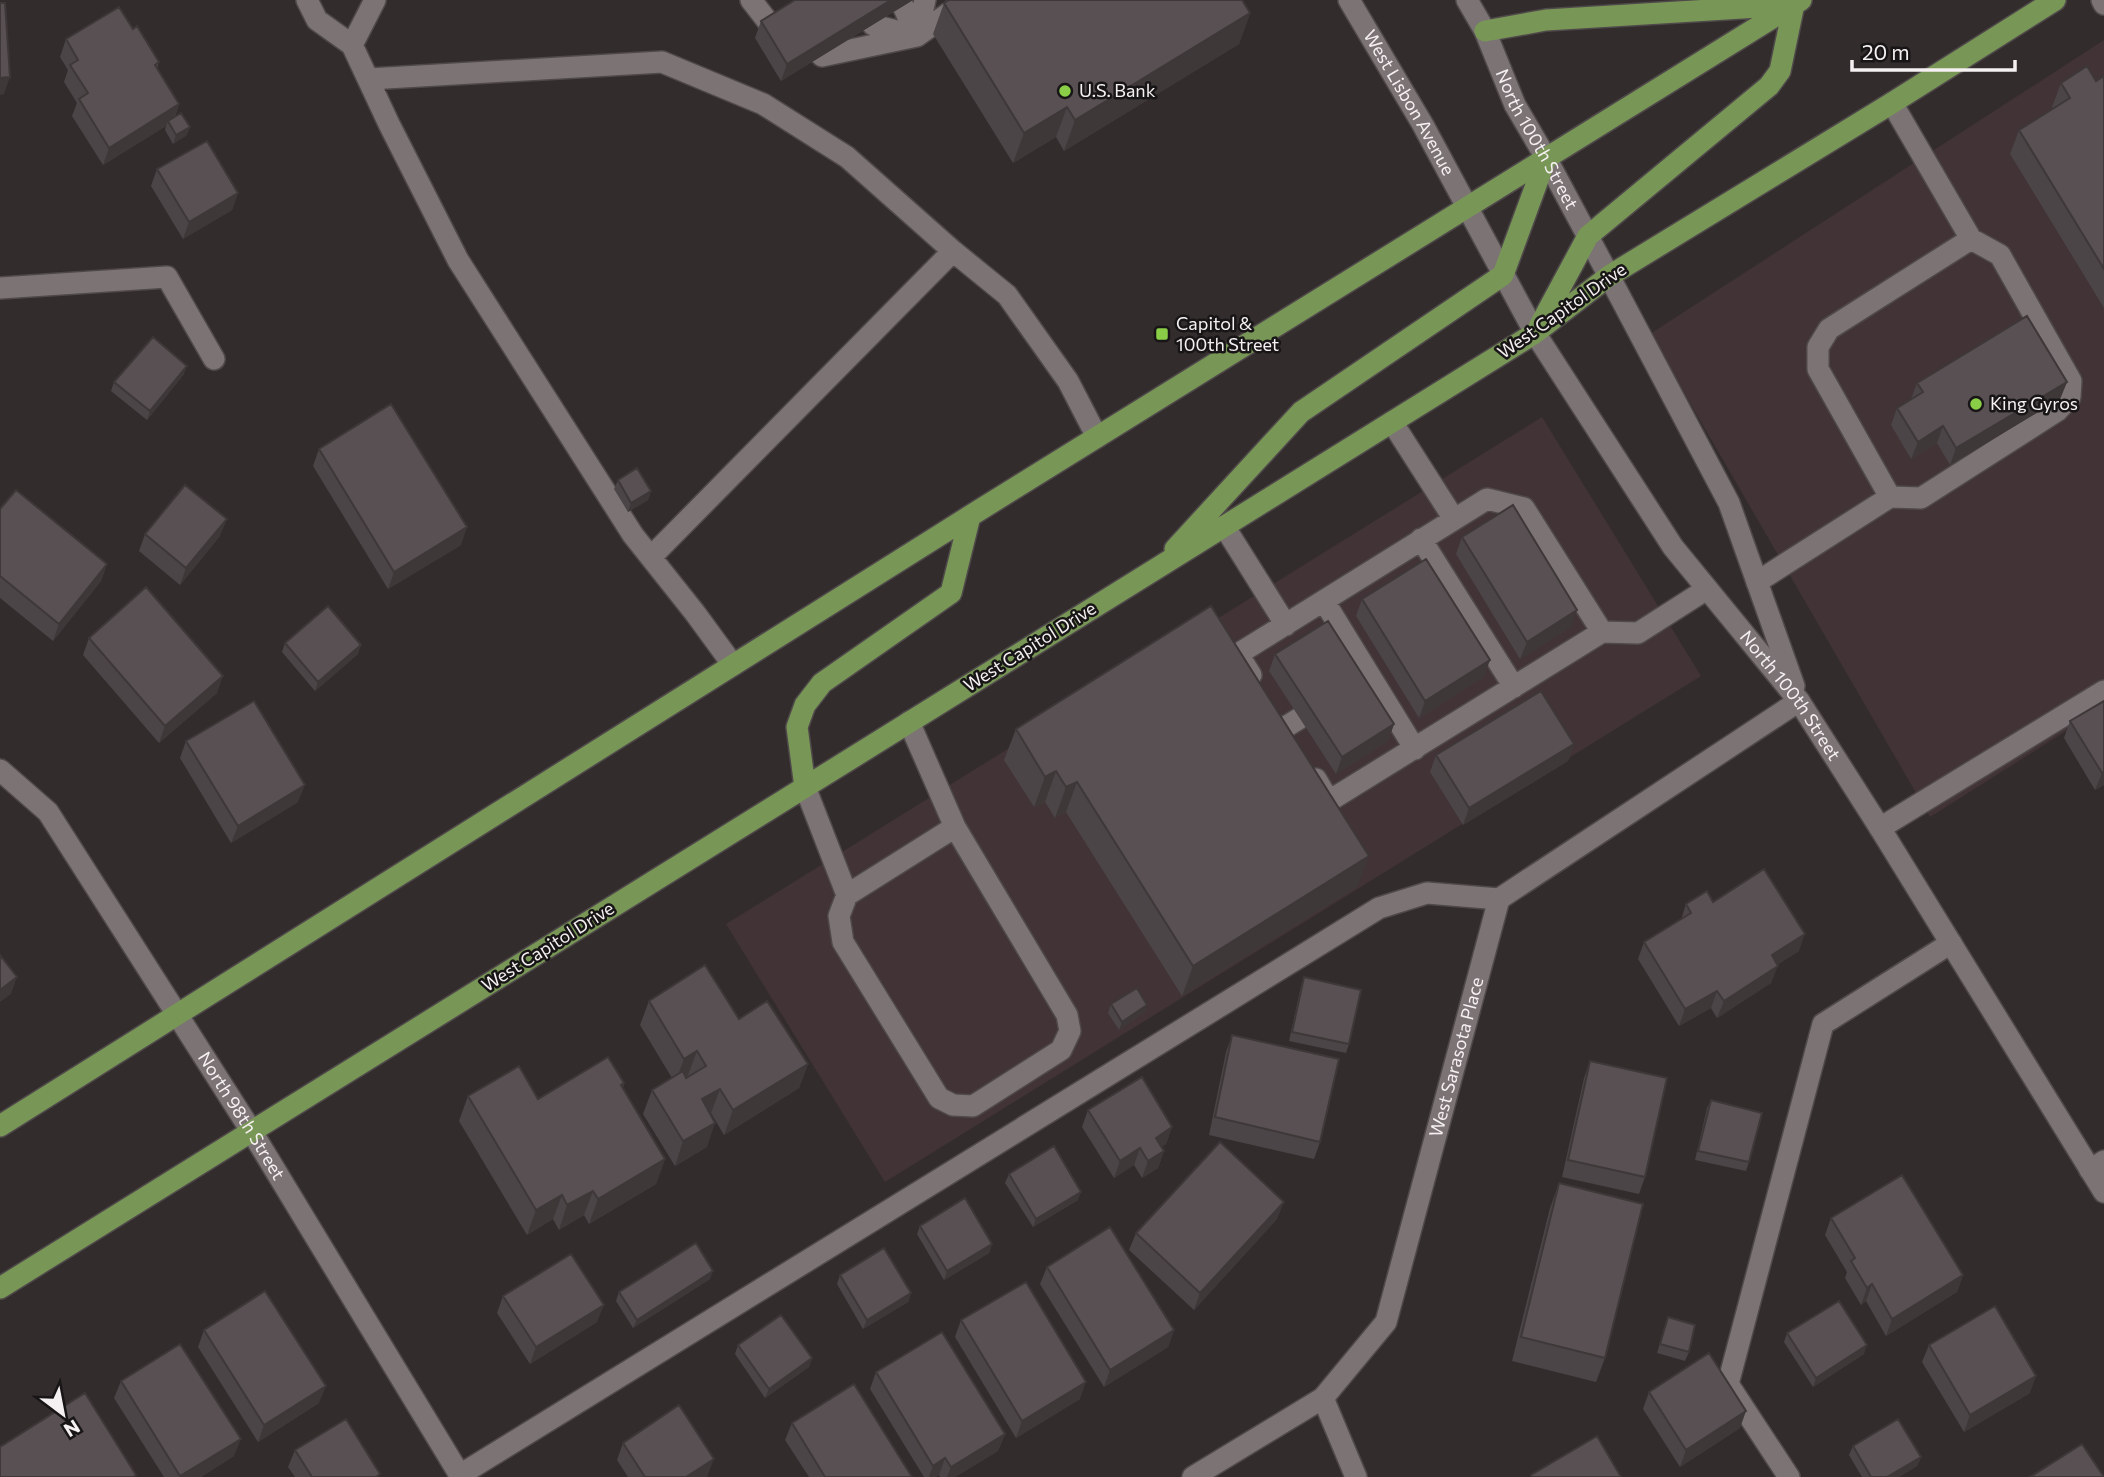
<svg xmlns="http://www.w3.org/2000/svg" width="2104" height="1477" font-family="Commissioner,sans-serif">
<rect width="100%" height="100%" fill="#332c2d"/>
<!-- built -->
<path fill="#413336" d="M 2104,40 L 2104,707 L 1930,817 L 1650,334 Z
M 1542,417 L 1701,676 L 885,1182 L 726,924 Z"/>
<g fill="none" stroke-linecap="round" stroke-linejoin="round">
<!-- service casing -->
<g stroke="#4f494a" stroke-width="24">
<path id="service" d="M 307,0 L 317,20 L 352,45 L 389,124 L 458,260 L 633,535 L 695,613 L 733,665
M 751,0 L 772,27
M 2102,0 L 2104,4
M 903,6 L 917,36
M 873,25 L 912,35
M 917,36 L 925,0
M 352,45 L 375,0
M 822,56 L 917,36 L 967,0
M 369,79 L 662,62 L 763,104 L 847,157 L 953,251 L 1007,295 L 1068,381 L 1097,437
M 0,288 L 167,277 L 214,359
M 1392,422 L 1454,519
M 1890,497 L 1921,498 L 2057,411 L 2070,397 L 2071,381 L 2000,255 L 1971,239
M 1224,526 L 1286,625
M 1421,539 L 1514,687
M 651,557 L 953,251
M 1757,582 L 1890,497 L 1818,369 L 1818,347 L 1829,329 L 1971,239 L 1892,103
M 1324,601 L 1415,749
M 1251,675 L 1238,654 L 1487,499 L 1524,508 L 1602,632
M 1284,728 L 1300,718
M 1316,779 L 1329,801 L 1602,632 L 1638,633 L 1707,589
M 805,787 L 847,895 L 839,916 L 843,942 L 939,1098 L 953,1105 L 973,1106 L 1061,1050 L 1070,1031 L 1067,1015 L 955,827 L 909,722
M 1880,828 L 2104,691
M 847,895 L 955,827
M 460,1475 L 1379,908 L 1427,893 L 1499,899
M 1789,1477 L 1728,1384 L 1823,1024 L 1951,943"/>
</g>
<!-- minor casing -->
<g stroke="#4f494a" stroke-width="24">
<g id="minor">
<path id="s1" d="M 0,770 L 48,812 L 252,1132 L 461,1477"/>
<path d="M 2090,1170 L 2104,1161"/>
<path d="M 1323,1398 L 1356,1477"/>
<path id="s2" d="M 1193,1477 L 1323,1398 L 1386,1322 L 1499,899 L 1799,701"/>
</g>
</g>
<!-- tertiary casing -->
<g stroke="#4f494a" stroke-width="24">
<g id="tertiary">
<path d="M 1609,276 L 1729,503 L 1794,686"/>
<path id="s3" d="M 1535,333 L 1673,547 L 1799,701 L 1880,828 L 2104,1192"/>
</g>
</g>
<!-- secondary casing -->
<g stroke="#4f494a" stroke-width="24">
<g id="secondary">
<path id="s4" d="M 1349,0 L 1423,125 L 1535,333"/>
<path id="s5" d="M 1467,0 L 1485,31 L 1515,105 L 1546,158 L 1609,276"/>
</g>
</g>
<!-- primary casing -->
<g stroke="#4f494a" stroke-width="24">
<path id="primary" d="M 1485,31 L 1546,20 L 1792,5
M 1539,327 L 1588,236 L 1769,86 L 1780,71 L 1794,4
M 1175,549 L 1301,412 L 1503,275 L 1546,158
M 805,787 L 797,727 L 805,705 L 822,683 L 951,593 L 970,516
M 0,1126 L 970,516 L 1801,0
M 0,1288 L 1535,333 L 1609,276 L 1892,103 L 2055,0"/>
</g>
<!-- service -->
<use href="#service" stroke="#7c7375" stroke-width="21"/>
<!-- minor -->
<use href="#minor" stroke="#7c7375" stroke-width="21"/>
<!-- tertiary -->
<use href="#tertiary" stroke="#7c7375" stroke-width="21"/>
<!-- secondary -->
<use href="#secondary" stroke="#7c7375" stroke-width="21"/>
<!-- primary -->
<use href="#primary" stroke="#789656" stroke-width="21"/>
</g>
<!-- wall -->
<path fill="#4c4547" d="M 795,0 L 913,0 L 781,81 L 755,38 L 761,21 Z
M 944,3 L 1250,13 L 1239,44 L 1064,151 L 1056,137 L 1013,163 L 933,34 Z
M 133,29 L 159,62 L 157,69 L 179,104 L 175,117 L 187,135 L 173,144 L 165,130 L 166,126 L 103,165 L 72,116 L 77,103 L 64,82 L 68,70 L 60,57 L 66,39 Z
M 2104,76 L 2104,308 L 2010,154 L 2019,130 L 2053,109 L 2052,107 L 2061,83 L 2096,81 Z
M 157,169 L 238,193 L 232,210 L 183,239 L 151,186 Z
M 184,374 L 147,420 L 111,391 L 114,382 Z
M 2067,382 L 2060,399 L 1950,465 L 1937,443 L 1911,459 L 1891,425 L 1897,408 L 1911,399 L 1917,383 Z
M 319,449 L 461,545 L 388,589 L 313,466 Z
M 618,480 L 651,491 L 648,500 L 628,512 L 614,489 Z
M 0,509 L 107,564 L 101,581 L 53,641 L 0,598 Z
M 145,534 L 220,536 L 180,585 L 139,551 Z
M 1462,537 L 1571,627 L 1520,659 L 1456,554 Z
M 1362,599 L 1484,677 L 1419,718 L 1356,616 Z
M 89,638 L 217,693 L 159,743 L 83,655 Z
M 285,643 L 358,654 L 315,691 L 282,652 Z
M 1275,654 L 1394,724 L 1388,741 L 1336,774 L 1269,671 Z
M 2104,701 L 2104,785 L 2095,790 L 2064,738 L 2070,721 Z
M 1016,729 L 1358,886 L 1182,996 L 1066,812 L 1055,818 L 1045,802 L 1034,807 L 1004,760 Z
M 186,741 L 298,802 L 231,843 L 180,758 Z
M 1574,744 L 1568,761 L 1463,825 L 1430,772 L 1436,755 Z
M 1713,902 L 1799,951 L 1777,965 L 1771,983 L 1717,1018 L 1711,1008 L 1679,1026 L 1638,959 L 1644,942 L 1681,920 L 1686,904 Z
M 1304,977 L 1349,1044 L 1346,1053 L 1289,1041 L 1301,986 Z
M 649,1001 L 739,1019 L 808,1064 L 799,1088 L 724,1135 L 711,1113 L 710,1113 L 707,1147 L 675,1166 L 643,1114 L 652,1090 L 672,1078 L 640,1025 Z
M 1111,1004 L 1147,1005 L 1144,1013 L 1119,1030 L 1108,1013 Z
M 1232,1035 L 1320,1142 L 1314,1159 L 1209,1135 L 1226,1052 Z
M 1590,1061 L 1645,1177 L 1639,1194 L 1562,1177 L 1584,1078 Z
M 624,1083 L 623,1088 L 665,1159 L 656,1184 L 589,1224 L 584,1215 L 559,1230 L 553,1219 L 527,1235 L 459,1121 L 468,1096 L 538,1099 Z
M 1711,1100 L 1749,1162 L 1746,1171 L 1695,1160 L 1707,1108 Z
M 1088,1110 L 1172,1127 L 1166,1144 L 1161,1147 L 1164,1151 L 1158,1168 L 1142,1178 L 1134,1165 L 1114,1178 L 1082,1127 Z
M 1009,1174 L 1078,1200 L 1033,1227 L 1005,1183 Z
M 1559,1183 L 1605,1358 L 1596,1382 L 1512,1361 L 1550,1208 Z
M 1831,1218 L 1963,1275 L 1957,1292 L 1886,1336 L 1866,1301 L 1861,1305 L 1845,1278 L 1847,1272 L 1825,1235 Z
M 1277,1219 L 1194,1310 L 1129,1250 L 1136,1233 Z
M 920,1226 L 992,1244 L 989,1253 L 944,1280 L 917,1234 Z
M 1047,1267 L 1174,1330 L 1168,1347 L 1104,1387 L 1040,1284 Z
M 840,1275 L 911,1293 L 908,1302 L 863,1329 L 837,1284 Z
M 710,1279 L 633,1328 L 616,1301 L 619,1292 Z
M 503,1296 L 597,1322 L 530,1364 L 497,1313 Z
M 1668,1317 L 1689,1352 L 1685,1361 L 1657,1353 Z
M 961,1320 L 1080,1399 L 1016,1438 L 955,1337 Z
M 204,1330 L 319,1403 L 258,1442 L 198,1347 Z
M 1787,1333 L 1864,1354 L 1813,1387 L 1784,1342 Z
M 738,1345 L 812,1358 L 809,1367 L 765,1398 L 735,1354 Z
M 1929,1345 L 2030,1393 L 1964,1432 L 1922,1362 Z
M 876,1372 L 1005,1434 L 998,1451 L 955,1477 L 940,1477 L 939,1475 L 936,1477 L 924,1477 L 870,1389 Z
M 121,1381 L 234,1456 L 201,1477 L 164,1477 L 114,1398 Z
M 1649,1392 L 1740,1428 L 1680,1467 L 1643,1409 Z
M 792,1423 L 912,1477 L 809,1477 L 785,1440 Z
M 623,1443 L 708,1476 L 628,1477 L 617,1460 Z
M 1853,1446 L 1921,1457 L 1917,1466 L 1899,1477 L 1862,1477 L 1849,1455 Z
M 295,1450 L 379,1477 L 295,1477 L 288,1467 Z"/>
<!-- shaded-wall -->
<path fill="#3e3839" d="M 891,0 L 913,0 L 781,81 L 787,64 Z
M 1250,13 L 1239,44 L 1064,151 L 1075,120 Z
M 10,77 L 4,94 L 0,95 L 0,78 Z
M 179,104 L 173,121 L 168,121 L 166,126 L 103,165 L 109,148 Z
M 1067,107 L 1056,137 L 1013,163 L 1024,133 Z
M 190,127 L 187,135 L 173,144 L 176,135 Z
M 238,193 L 232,210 L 183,239 L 189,222 Z
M 187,366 L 184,374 L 147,420 L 150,411 Z
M 2067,382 L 2060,399 L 1950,465 L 1956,448 Z
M 1943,426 L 1937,443 L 1911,459 L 1918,442 Z
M 651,491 L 648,500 L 628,512 L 631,503 Z
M 227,519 L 220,536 L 180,585 L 186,568 Z
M 467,527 L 461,545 L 388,589 L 394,572 Z
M 107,564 L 101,581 L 53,641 L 59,624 Z
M 1577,610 L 1571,627 L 1520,659 L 1527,642 Z
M 361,645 L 358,654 L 315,691 L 318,682 Z
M 1490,660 L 1484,677 L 1419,718 L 1425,701 Z
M 223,676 L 217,693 L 159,743 L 165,726 Z
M 1394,724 L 1388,741 L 1336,774 L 1342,757 Z
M 1574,744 L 1568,761 L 1463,825 L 1469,808 Z
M 1056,771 L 1045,802 L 1034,807 L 1045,777 Z
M 2104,772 L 2104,785 L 2095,790 L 2102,773 Z
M 1077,782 L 1066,812 L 1055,818 L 1066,787 Z
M 305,785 L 298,802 L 231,843 L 238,826 Z
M 1369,856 L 1358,886 L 1182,996 L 1193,966 Z
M 1805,934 L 1799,951 L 1766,972 L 1772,955 Z
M 1778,966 L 1771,983 L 1717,1018 L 1724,1001 Z
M 17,977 L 11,994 L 0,1002 L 0,990 Z
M 1717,991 L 1711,1008 L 1679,1026 L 1685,1009 Z
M 1147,1005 L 1144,1013 L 1119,1030 L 1122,1022 Z
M 697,1051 L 688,1075 L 675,1083 L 684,1059 Z
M 808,1064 L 799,1088 L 724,1135 L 733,1110 Z
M 720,1089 L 711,1113 L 693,1123 L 702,1099 Z
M 715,1123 L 707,1147 L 675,1166 L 683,1141 Z
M 1172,1127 L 1166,1144 L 1149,1155 L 1156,1138 Z
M 1140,1148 L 1134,1165 L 1114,1178 L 1120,1161 Z
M 1164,1151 L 1158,1168 L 1142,1178 L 1148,1161 Z
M 665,1159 L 656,1184 L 589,1224 L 598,1199 Z
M 593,1191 L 584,1215 L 559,1230 L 567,1205 Z
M 1081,1192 L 1078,1200 L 1033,1227 L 1036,1219 Z
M 562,1195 L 553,1219 L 527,1235 L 536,1210 Z
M 1284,1202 L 1277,1219 L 1194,1310 L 1200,1293 Z
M 992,1244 L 989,1253 L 944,1280 L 947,1271 Z
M 713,1271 L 710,1279 L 633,1328 L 637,1320 Z
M 1963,1275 L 1957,1292 L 1886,1336 L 1892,1319 Z
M 1872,1284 L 1866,1301 L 1861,1305 L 1867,1288 Z
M 911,1293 L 908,1302 L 863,1329 L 867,1320 Z
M 604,1305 L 597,1322 L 530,1364 L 536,1347 Z
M 1174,1330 L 1168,1347 L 1104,1387 L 1110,1370 Z
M 1867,1345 L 1864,1354 L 1813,1387 L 1816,1378 Z
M 812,1358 L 809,1367 L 765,1398 L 769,1389 Z
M 2036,1376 L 2030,1393 L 1964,1432 L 1970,1415 Z
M 1086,1382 L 1080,1399 L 1016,1438 L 1022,1421 Z
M 326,1386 L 319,1403 L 258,1442 L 264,1425 Z
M 1746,1411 L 1740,1428 L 1680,1467 L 1686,1450 Z
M 1005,1434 L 998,1451 L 955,1477 L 947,1477 L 951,1467 Z
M 241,1439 L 234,1456 L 201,1477 L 180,1477 Z
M 1921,1457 L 1917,1466 L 1899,1477 L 1887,1477 Z
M 945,1458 L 939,1475 L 936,1477 L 929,1477 L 933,1466 Z
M 714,1459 L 707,1477 L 686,1477 Z"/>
<!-- building -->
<path fill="#585052" stroke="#3e3839" stroke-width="2" d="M 795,0 L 891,0 L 787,64 L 761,21 Z
M 949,0 L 1242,0 L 1250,13 L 1075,120 L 1067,107 L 1024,133 L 944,3 Z
M 0,3 L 5,3 L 10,77 L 0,78 Z
M 119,7 L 133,29 L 137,26 L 159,62 L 155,65 L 179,104 L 109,148 L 79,99 L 88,93 L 70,65 L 78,60 L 66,39 Z
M 2087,66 L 2096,81 L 2104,76 L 2104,269 L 2019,130 L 2070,98 L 2061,83 Z
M 181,113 L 190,127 L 176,135 L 168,121 Z
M 207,141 L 238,193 L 189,222 L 157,169 Z
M 2027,316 L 2067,382 L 1956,448 L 1943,426 L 1918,442 L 1897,408 L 1923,392 L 1917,383 Z
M 153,337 L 187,366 L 150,411 L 114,382 Z
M 391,404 L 467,527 L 394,572 L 319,449 Z
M 637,468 L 651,491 L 631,503 L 618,480 Z
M 185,485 L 227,519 L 186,568 L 145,534 Z
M 16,490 L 107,564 L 59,624 L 0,576 L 0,509 Z
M 1513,505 L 1577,610 L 1527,642 L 1462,537 Z
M 1426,559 L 1490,660 L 1425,701 L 1362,599 Z
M 146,587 L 223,676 L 165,726 L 89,638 Z
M 328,606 L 361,645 L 318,682 L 285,643 Z
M 1211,606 L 1369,856 L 1193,966 L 1077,782 L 1066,787 L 1056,771 L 1045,777 L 1016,729 Z
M 1328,621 L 1394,724 L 1342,757 L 1275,654 Z
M 1541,691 L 1574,744 L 1469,808 L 1436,755 Z
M 254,701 L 305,785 L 238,826 L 186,741 Z
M 2104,701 L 2104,772 L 2102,773 L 2070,721 Z
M 1764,869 L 1805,934 L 1772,955 L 1778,966 L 1724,1001 L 1717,991 L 1685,1009 L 1644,942 L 1691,913 L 1686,904 L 1707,891 L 1713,902 Z
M 0,955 L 17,977 L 0,990 Z
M 705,965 L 739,1019 L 767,1001 L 808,1064 L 733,1110 L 720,1089 L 702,1099 L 715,1123 L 683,1141 L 652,1090 L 683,1071 L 686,1078 L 706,1066 L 697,1051 L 684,1059 L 649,1001 Z
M 1304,977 L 1361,990 L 1349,1044 L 1292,1032 Z
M 1137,988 L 1147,1005 L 1122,1022 L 1111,1004 Z
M 1232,1035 L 1339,1059 L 1320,1142 L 1215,1117 Z
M 608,1057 L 624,1083 L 621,1085 L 665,1159 L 598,1199 L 593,1191 L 567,1205 L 562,1195 L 536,1210 L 468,1096 L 519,1066 L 538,1099 Z
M 1590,1061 L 1667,1078 L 1645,1177 L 1568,1160 Z
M 1142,1077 L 1172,1127 L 1156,1138 L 1164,1151 L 1148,1161 L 1140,1148 L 1120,1161 L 1088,1110 Z
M 1711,1100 L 1762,1113 L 1749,1162 L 1698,1151 Z
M 1220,1142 L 1284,1202 L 1200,1293 L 1136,1233 Z
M 1054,1146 L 1081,1192 L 1036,1219 L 1009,1174 Z
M 1902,1175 L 1963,1275 L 1892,1319 L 1872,1284 L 1867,1288 L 1851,1261 L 1855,1258 L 1831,1218 Z
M 1559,1183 L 1643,1204 L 1605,1358 L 1521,1337 Z
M 965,1198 L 992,1244 L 947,1271 L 920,1226 Z
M 1110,1227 L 1174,1330 L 1110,1370 L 1047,1267 Z
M 696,1243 L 713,1271 L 637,1320 L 619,1292 Z
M 884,1248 L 911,1293 L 867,1320 L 840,1275 Z
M 571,1254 L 604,1305 L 536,1347 L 503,1296 Z
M 1026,1282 L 1086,1382 L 1022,1421 L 961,1320 Z
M 265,1291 L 326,1386 L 264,1425 L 204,1330 Z
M 1839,1301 L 1867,1345 L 1816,1378 L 1787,1333 Z
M 1995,1306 L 2036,1376 L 1970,1415 L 1929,1345 Z
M 781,1315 L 812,1358 L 769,1389 L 738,1345 Z
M 1668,1317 L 1695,1325 L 1689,1352 L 1660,1344 Z
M 942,1332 L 1005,1434 L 951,1467 L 945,1458 L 933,1466 L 876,1372 Z
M 180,1344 L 241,1439 L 180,1476 L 121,1381 Z
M 1709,1353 L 1746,1411 L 1686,1450 L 1649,1392 Z
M 854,1384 L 912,1477 L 825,1477 L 792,1423 Z
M 85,1393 L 136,1475 L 133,1477 L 0,1477 L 0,1447 Z
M 679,1405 L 714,1459 L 686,1477 L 645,1477 L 623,1443 Z
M 346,1419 L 380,1474 L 376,1477 L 312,1477 L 295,1450 Z
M 1898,1419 L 1921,1457 L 1887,1477 L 1871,1477 L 1853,1446 Z
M 1597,1436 L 1621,1477 L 1532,1477 L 1531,1475 Z
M 2082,1444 L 2104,1477 L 2030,1477 Z"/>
<!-- markers -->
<g fill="#8ace47" stroke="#181516" stroke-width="2.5">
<circle cx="1065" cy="91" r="7"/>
<rect x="1155" y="327" width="14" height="14" rx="3.5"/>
<circle cx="1976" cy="404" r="7"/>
</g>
<g text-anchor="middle" stroke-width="5" stroke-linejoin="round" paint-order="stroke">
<!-- poi labels -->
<g font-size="18" fill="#f5f0f1" stroke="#181516" text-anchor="start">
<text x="1079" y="97">U.S. Bank</text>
<text x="1176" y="330">Capitol &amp;<tspan x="1176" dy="21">100th Street</tspan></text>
<text x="1990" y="410">King Gyros</text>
</g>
<!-- street labels -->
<g font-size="18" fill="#f5f0f1" stroke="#181516">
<text dy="6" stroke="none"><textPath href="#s4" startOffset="119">West Lisbon Avenue</textPath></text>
<text dy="6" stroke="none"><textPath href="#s5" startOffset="156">North 100th Street</textPath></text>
<text transform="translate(1562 311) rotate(-35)" y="6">West Capitol Drive</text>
<text transform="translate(1030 647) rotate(-32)" y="6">West Capitol Drive</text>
<text dy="6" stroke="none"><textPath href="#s3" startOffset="444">North 100th Street</textPath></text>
<text transform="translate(548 947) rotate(-32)" y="6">West Capitol Drive</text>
<text dy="6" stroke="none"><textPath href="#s2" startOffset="525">West Sarasota Place</textPath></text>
<text dy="6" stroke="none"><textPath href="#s1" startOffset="424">North 98th Street</textPath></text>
</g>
</g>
<!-- north arrow -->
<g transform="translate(63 1414) rotate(148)" stroke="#181516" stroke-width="5" paint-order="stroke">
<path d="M0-5L12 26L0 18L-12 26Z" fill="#f5f0f1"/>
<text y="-10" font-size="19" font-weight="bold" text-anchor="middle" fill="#f5f0f1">N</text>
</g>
<!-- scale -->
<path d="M1852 60v10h163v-10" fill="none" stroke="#f5f0f1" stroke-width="3.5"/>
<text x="1862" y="60" font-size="21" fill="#f5f0f1" stroke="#181516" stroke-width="5" paint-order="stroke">20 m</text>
</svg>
